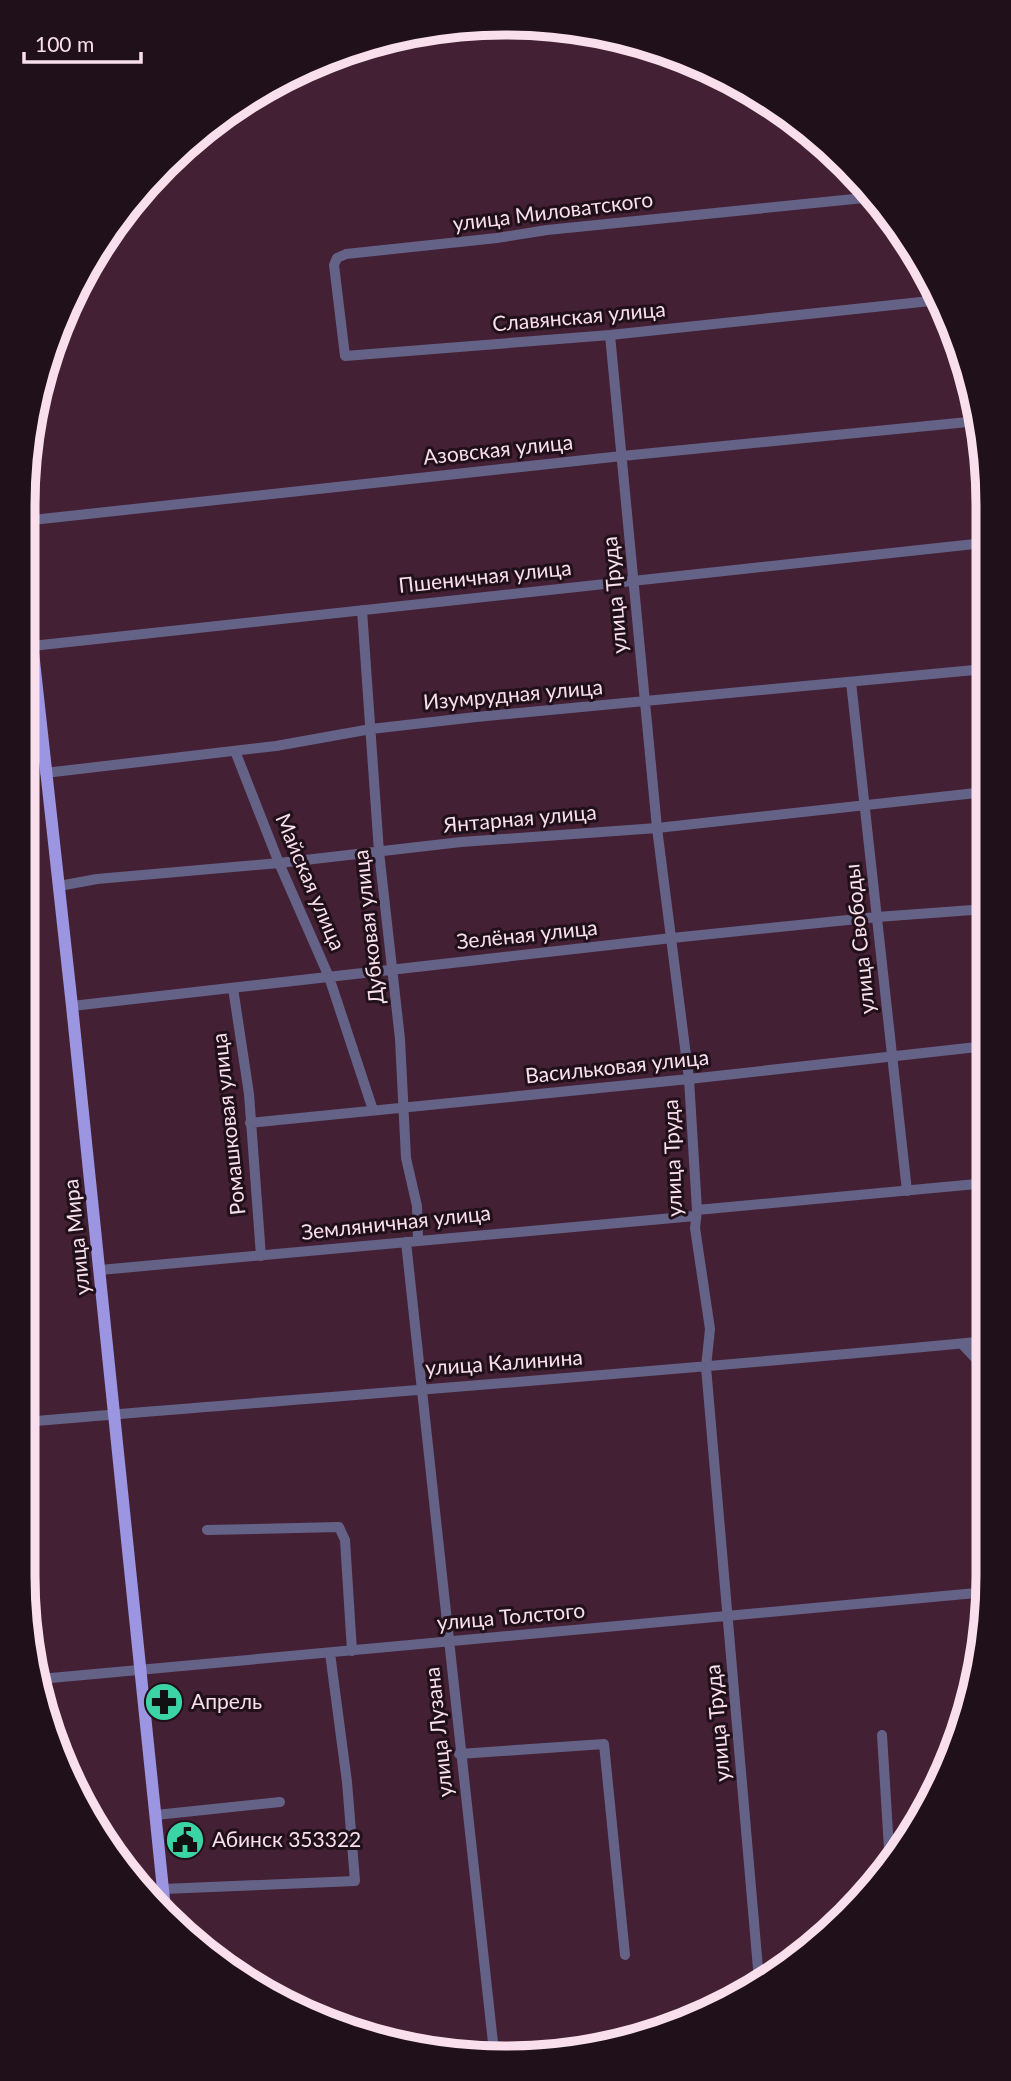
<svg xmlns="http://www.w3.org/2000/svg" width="1011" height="2081" font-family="Lato,sans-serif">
<rect width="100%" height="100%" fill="#442034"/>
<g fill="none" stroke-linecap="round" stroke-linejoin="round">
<!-- minor -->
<path stroke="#656288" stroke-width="10" d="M 874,197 L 547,230 L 497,238 L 346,254 L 337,258 L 334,265 L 345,356 L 610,335 L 940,300
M 610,335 L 657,828 L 689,1079 L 697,1210 L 695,1228 L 710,1329 L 706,1367 L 759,1980
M 23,521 L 622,456 L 978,421
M 362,610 L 379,852 L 400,1039 L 406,1158 L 417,1206 L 418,1240
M 32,646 L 984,543
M 851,682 L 907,1191
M 235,751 L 279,863 L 329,977 L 373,1110
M 45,773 L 276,746 L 371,729 L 476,717 L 985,669
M 59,886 L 97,879 L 279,863 L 461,842 L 657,828 L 985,792
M 233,988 L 249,1094 L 261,1256
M 72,1006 L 672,938 L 877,917 L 986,909
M 250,1123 L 689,1079 L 986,1046
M 697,1210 L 987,1183
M 406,1242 C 436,1512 463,1782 494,2052
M 100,1270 L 695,1216
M 962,1344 L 979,1362 L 988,1454
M 23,1422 C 344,1395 666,1372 987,1341
M 207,1530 L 339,1527 L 345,1540 L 352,1651
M 40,1679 L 987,1592
M 882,1735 L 890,1865
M 459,1754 L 604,1744 L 625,1955
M 156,1815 L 280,1802
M 163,1889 L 355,1881 L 347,1782 L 330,1653
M 487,2051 L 591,2047"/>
<!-- major -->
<path stroke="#9c95e2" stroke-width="12" d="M 23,561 L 72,1006 L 165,1909"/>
</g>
<!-- icons -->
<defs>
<g id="pharmacy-disc" transform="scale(2.0125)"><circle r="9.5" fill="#3bd4a4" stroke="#201019"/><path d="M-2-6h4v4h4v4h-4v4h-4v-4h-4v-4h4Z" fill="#111"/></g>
<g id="civic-disc" transform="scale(2.0125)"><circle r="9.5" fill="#3bd4a4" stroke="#201019"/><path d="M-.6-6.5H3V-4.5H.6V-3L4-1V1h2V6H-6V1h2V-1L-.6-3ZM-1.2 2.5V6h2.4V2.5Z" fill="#111"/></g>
</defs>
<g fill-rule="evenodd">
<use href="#pharmacy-disc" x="164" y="1702"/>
<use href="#civic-disc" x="185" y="1840"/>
</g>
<g text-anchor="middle" stroke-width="6" stroke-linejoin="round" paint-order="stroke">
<!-- street labels -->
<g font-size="21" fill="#f8dfeb" stroke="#201019">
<text transform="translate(553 212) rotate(-7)" y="7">улица Миловатского</text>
<text transform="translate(579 317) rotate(-5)" y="7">Славянская улица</text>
<text transform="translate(498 450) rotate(-6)" y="7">Азовская улица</text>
<text transform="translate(485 577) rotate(-6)" y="7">Пшеничная улица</text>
<text transform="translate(615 595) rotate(-95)" y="7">улица Труда</text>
<text transform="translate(513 695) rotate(-5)" y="7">Изумрудная улица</text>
<text transform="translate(520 819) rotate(-5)" y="7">Янтарная улица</text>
<text transform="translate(310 882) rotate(67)" y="7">Майская улица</text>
<text transform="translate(369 927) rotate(-96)" y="7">Дубковая улица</text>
<text transform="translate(527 935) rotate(-6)" y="7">Зелёная улица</text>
<text transform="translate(860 939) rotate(-96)" y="7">улица Свободы</text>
<text transform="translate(617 1067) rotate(-6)" y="7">Васильковая улица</text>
<text transform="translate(229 1124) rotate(-96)" y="7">Ромашковая улица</text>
<text transform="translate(673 1158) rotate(-92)" y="7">улица Труда</text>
<text transform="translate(396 1223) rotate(-6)" y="7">Земляничная улица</text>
<text transform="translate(77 1237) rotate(-96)" y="7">улица Мира</text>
<text transform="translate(504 1363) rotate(-4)" y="7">улица Калинина</text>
<text transform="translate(511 1617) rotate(-5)" y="7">улица Толстого</text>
<text transform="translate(718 1723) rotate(-95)" y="7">улица Труда</text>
<text transform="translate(439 1732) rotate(-96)" y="7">улица Лузана</text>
</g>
<!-- poi labels -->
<g font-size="21" fill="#f8dfeb" stroke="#201019" text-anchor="start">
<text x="191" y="1709">Апрель</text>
<text x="212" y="1847">Абинск 353322</text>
</g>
</g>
<!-- crop -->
<path d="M0 0H1011V2081H0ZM505 35H506A470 470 0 0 1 976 505V1576A470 470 0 0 1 506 2046H505A470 470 0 0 1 35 1576V505A470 470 0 0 1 505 35Z" fill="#201019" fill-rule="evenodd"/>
<path fill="none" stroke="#f8dfeb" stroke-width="9" d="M505 35H506A470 470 0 0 1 976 505V1576A470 470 0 0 1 506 2046H505A470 470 0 0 1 35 1576V505A470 470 0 0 1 505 35Z"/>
<!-- scale -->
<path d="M24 52v10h117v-10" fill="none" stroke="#f8dfeb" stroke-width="3.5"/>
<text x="35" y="52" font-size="21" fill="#f8dfeb" stroke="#201019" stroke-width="5" paint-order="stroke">100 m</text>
</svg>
